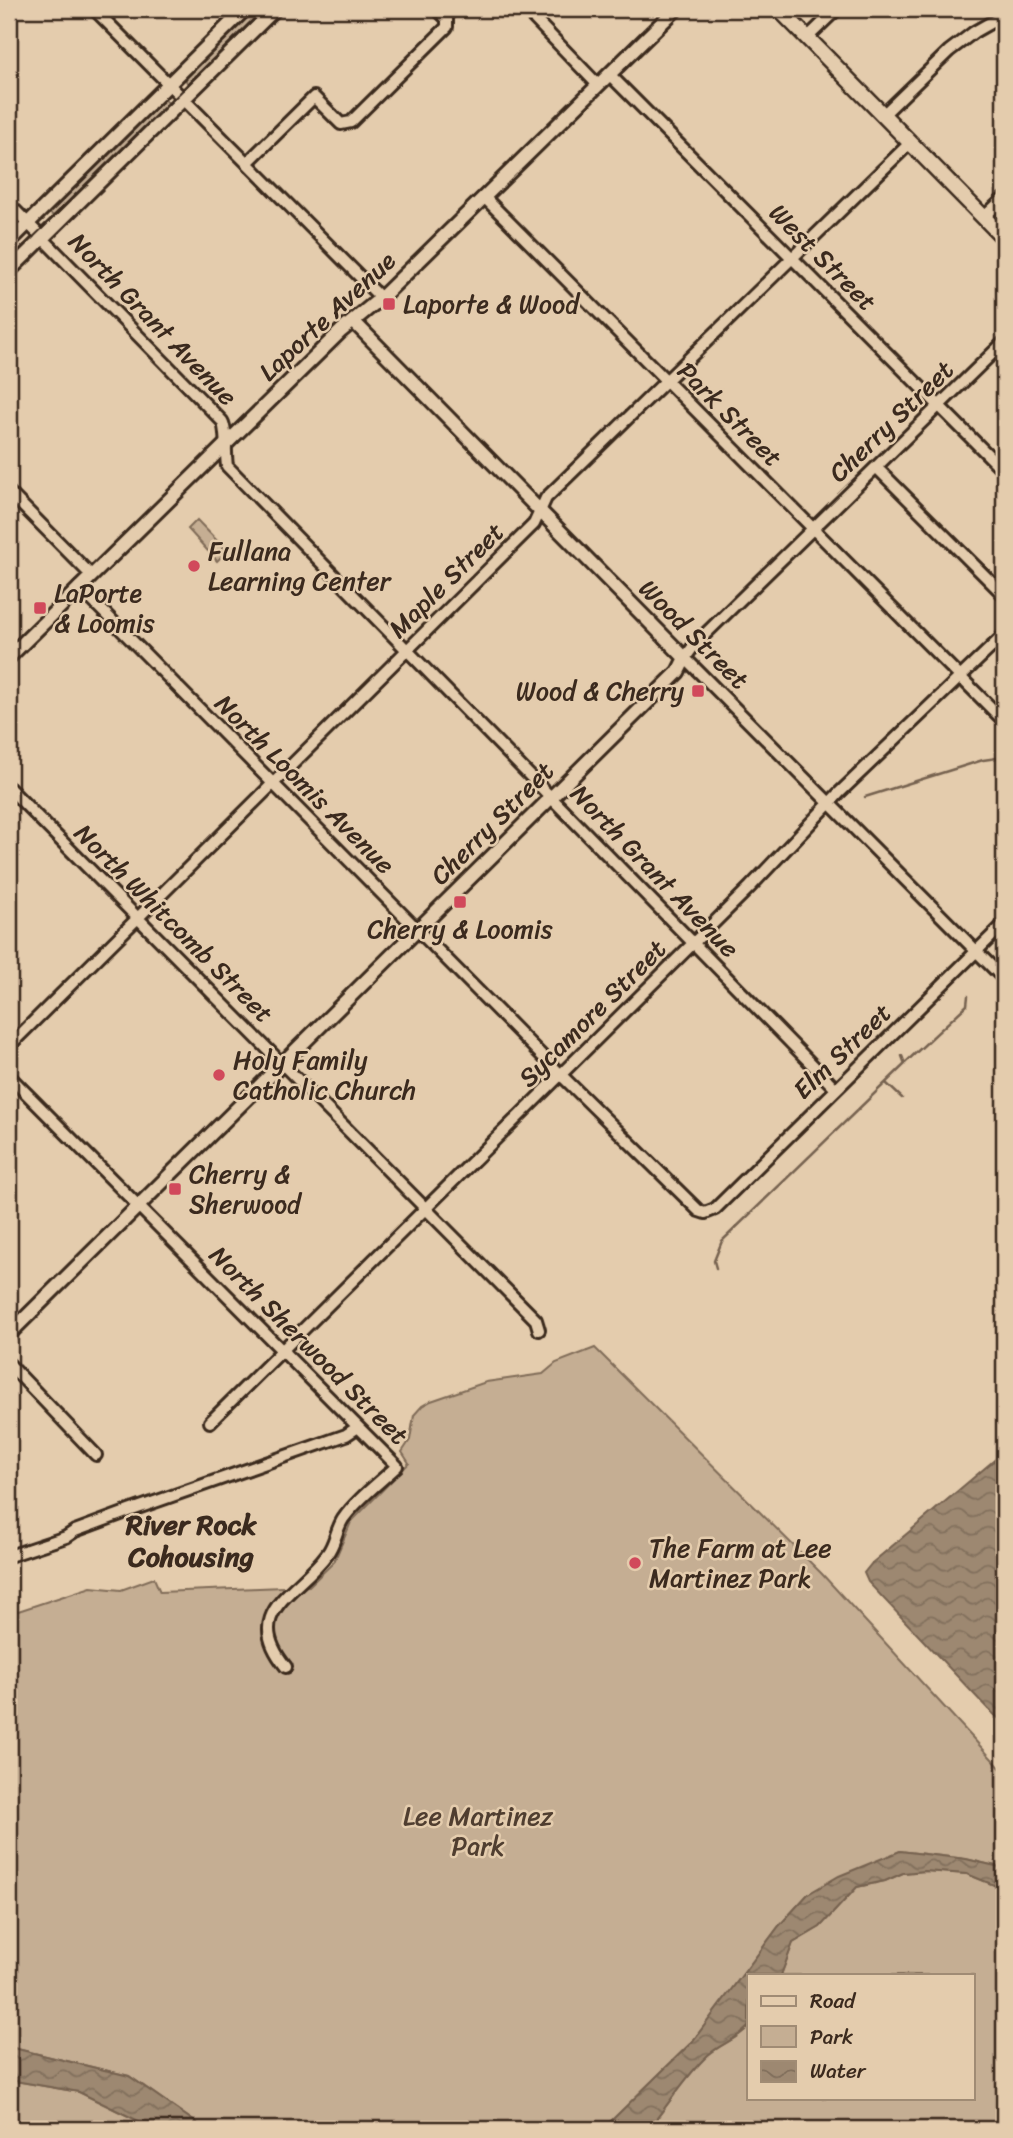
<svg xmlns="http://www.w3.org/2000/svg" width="1013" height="2138" font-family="Sriracha,sans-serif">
<defs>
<pattern id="grass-dots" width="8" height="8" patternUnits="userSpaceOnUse" patternTransform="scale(1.75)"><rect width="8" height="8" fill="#c5ae93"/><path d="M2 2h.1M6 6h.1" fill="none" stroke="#a18e77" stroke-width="1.8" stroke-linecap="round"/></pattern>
<pattern id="water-waves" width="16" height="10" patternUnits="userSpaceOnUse" patternTransform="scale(1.75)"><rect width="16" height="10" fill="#9d8871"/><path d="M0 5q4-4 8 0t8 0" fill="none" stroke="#816f5c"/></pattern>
</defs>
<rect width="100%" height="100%" fill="#e4ccad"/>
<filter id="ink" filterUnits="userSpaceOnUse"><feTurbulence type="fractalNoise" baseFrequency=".0143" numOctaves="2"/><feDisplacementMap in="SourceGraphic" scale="14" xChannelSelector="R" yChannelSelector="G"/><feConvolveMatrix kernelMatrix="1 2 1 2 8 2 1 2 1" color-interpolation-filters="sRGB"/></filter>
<g filter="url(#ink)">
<!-- grass -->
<path fill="url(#grass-dots)" stroke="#806c58" stroke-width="2" d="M 251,9 L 267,9 L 193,82 L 187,83 L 184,75 Z
M 164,98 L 170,105 L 56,217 L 50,214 L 50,209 Z"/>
<!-- green -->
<path fill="#c5ae93" stroke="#806c58" stroke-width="2" d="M 197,520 L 227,551 L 217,561 L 188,529 Z
M 595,1348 L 822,1574 L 1004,1772 L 1004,1868 L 966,1859 L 900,1851 L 808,1894 L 779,1926 L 692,2042 L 611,2121 L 600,2129 L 205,2129 L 129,2076 L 9,2047 L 9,1614 L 91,1587 L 121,1590 L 154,1578 L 160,1592 L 309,1586 L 334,1562 L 351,1522 L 409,1463 L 402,1452 L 410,1440 L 414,1415 L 422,1406 L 431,1401 L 486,1382 L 543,1374 L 556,1363 Z
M 925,1871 L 967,1874 L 1004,1889 L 1004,2129 L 648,2129 C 669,2105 684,2077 708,2055 C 720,2044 738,2039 749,2026 L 749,2098 L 973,2098 L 973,1975 L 781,1975 L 793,1943 L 820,1927 L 857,1887 L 885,1881 L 903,1873 Z
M 9,2080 L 79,2092 L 155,2129 L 9,2129 Z"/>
<!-- water -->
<path fill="url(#water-waves)" stroke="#766250" stroke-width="2" d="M 1004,1452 L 1004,1723 L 988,1709 L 868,1582 L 864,1573 L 872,1563 Z
M 900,1851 L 966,1859 L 1004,1868 L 1004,1889 L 967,1874 L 925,1871 L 903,1873 L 885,1881 L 857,1887 L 820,1927 L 793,1943 L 781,1975 L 749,1975 L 749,2026 C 738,2039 720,2044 708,2055 C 684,2077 669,2105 648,2129 L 600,2129 L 611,2121 L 692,2042 L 779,1926 L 808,1894 L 839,1876 Z
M 9,2047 L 129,2076 L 205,2129 L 155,2129 L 79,2092 L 9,2080 Z"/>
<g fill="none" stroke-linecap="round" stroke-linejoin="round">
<!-- stream -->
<path stroke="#766250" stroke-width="2.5" d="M 865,797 L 983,760 L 1004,757
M 905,1063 L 967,1005 L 968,996
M 886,1083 L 902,1098
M 716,1268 L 714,1261 L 722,1241 L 905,1064 L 902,1056"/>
<!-- minor casing -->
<g stroke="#3b2a1e" stroke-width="16">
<path id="minor" d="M 94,9 L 381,298
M 525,9 L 598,85
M 807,38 L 837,9
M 609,74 L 1004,471
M 883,115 L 949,51 L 974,32 L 1004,15
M 247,163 L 314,97 L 341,124 L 351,122 L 447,27 L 447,19 L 437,9
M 484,197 L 1004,721
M 9,204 L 222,421 C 227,429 225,454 227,466 L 836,1089
M 984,217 L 1004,198
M 1004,342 L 695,644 L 685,658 L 1004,979
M 876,467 L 1004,595
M 9,492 L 91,575
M 79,587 L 561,1075 L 699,1211 L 705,1213 L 715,1209 L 1004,924
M 9,788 L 536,1320 L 539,1330
M 9,1046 L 534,524 L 546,498 L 910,143
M 9,1076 L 397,1466 C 380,1482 356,1500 343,1519 C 336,1530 335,1544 327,1554 C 298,1594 240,1611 286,1667
M 9,1364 L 96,1455
M 210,1422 L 750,887 L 839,793 L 1004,635
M 9,1556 L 66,1537 L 75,1531 L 129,1511 L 346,1435 L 358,1427"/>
</g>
<!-- tertiary casing -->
<g stroke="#3b2a1e" stroke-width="18">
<path id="tertiary" d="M 9,242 L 245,9
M 9,271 L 275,9
M 9,657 L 341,331 L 381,298 L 676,9
M 9,1334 L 678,672 L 685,658 L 353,321"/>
</g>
<!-- secondary casing -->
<g stroke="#3b2a1e" stroke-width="19">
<path id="secondary" d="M 779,9 L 1004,238"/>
</g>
<!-- minor -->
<use href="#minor" stroke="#e4ccad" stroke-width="10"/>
<!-- tertiary -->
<use href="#tertiary" stroke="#e4ccad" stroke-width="12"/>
<!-- secondary -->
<use href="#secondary" stroke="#e4ccad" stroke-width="14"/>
<!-- tram -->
<path stroke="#3b2a1e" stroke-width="2" d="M 9,261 L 265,9"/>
</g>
</g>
<!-- markers -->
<g fill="#d1495b" stroke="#e4ccad" stroke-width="2.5">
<rect x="382" y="297" width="14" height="14" rx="3.5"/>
<circle cx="194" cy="566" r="7"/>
<rect x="33" y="601" width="14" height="14" rx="3.5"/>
<rect x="691" y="684" width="14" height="14" rx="3.5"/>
<rect x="453" y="895" width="14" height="14" rx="3.5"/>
<circle cx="219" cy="1075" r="7"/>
<rect x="168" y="1182" width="14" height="14" rx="3.5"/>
<circle cx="635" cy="1563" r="7"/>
</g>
<g text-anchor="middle" stroke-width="5" stroke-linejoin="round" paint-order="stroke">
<!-- street labels -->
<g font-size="26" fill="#3b2a1e" stroke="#e4ccad">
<text transform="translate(823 257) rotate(45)" y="9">West Street</text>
<text transform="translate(327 316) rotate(-43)" y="9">Laporte Avenue</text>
<text transform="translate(153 319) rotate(46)" y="9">North Grant Avenue</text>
<text transform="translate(730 414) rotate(45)" y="9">Park Street</text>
<text transform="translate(891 421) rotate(-44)" y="9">Cherry Street</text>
<text transform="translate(446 580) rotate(-45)" y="9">Maple Street</text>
<text transform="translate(694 634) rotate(45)" y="9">Wood Street</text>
<text transform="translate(305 784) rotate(45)" y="9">North Loomis Avenue</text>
<text transform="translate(492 823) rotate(-45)" y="9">Cherry Street</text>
<text transform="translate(655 871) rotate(46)" y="9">North Grant Avenue</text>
<text transform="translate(174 923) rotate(45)" y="9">North Whitcomb Street</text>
<text transform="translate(592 1013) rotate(-45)" y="9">Sycamore Street</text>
<text transform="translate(842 1051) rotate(-44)" y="9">Elm Street</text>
<text transform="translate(309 1345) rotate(45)" y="9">North Sherwood Street</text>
</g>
<!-- poi labels -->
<g font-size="26" fill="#3b2a1e" stroke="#e4ccad" text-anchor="start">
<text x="403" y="313">Laporte &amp; Wood</text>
<text x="208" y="560">Fullana<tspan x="208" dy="30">Learning Center</tspan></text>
<text x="54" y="602">LaPorte<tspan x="54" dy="30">&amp; Loomis</tspan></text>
<text x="684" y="700" text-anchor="end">Wood &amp; Cherry</text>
<text x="460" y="938" text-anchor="middle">Cherry &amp; Loomis</text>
<text x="233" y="1069">Holy Family<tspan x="233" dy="30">Catholic Church</tspan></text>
<text x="189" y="1183">Cherry &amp;<tspan x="189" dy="30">Sherwood</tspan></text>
<text x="649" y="1557">The Farm at Lee<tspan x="649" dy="30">Martinez Park</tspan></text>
</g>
<!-- park labels -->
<g font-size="26" fill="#503e30" stroke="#e4ccad">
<text x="478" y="1825">Lee Martinez<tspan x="478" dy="30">Park</tspan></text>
</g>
<!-- neighbourhood labels -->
<g font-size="28" font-weight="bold" fill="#3b2a1e" stroke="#e4ccad">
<text x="191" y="1534">River Rock<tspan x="191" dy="32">Cohousing</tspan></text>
</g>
</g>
<!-- margin -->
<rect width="1013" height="2138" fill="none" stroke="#e4ccad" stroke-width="35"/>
<rect x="18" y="18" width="978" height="2103" fill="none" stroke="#3b2a1e" stroke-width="2.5" filter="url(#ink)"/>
<!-- legend -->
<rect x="747" y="1974" width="228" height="126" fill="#e4ccad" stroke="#a08b74" stroke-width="2"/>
<rect x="761" y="1996" width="35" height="10" fill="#e4ccad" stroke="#a08b74" stroke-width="2"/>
<text x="810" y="2008" font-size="21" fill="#3b2a1e">Road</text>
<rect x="761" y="2026" width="35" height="21" fill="#c5ae93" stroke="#a08b74" stroke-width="2"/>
<text x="810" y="2044" font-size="21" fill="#3b2a1e">Park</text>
<rect x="761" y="2061" width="35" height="21" fill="url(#water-waves)" stroke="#a08b74" stroke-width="2"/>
<text x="810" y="2078" font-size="21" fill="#3b2a1e">Water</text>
</svg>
